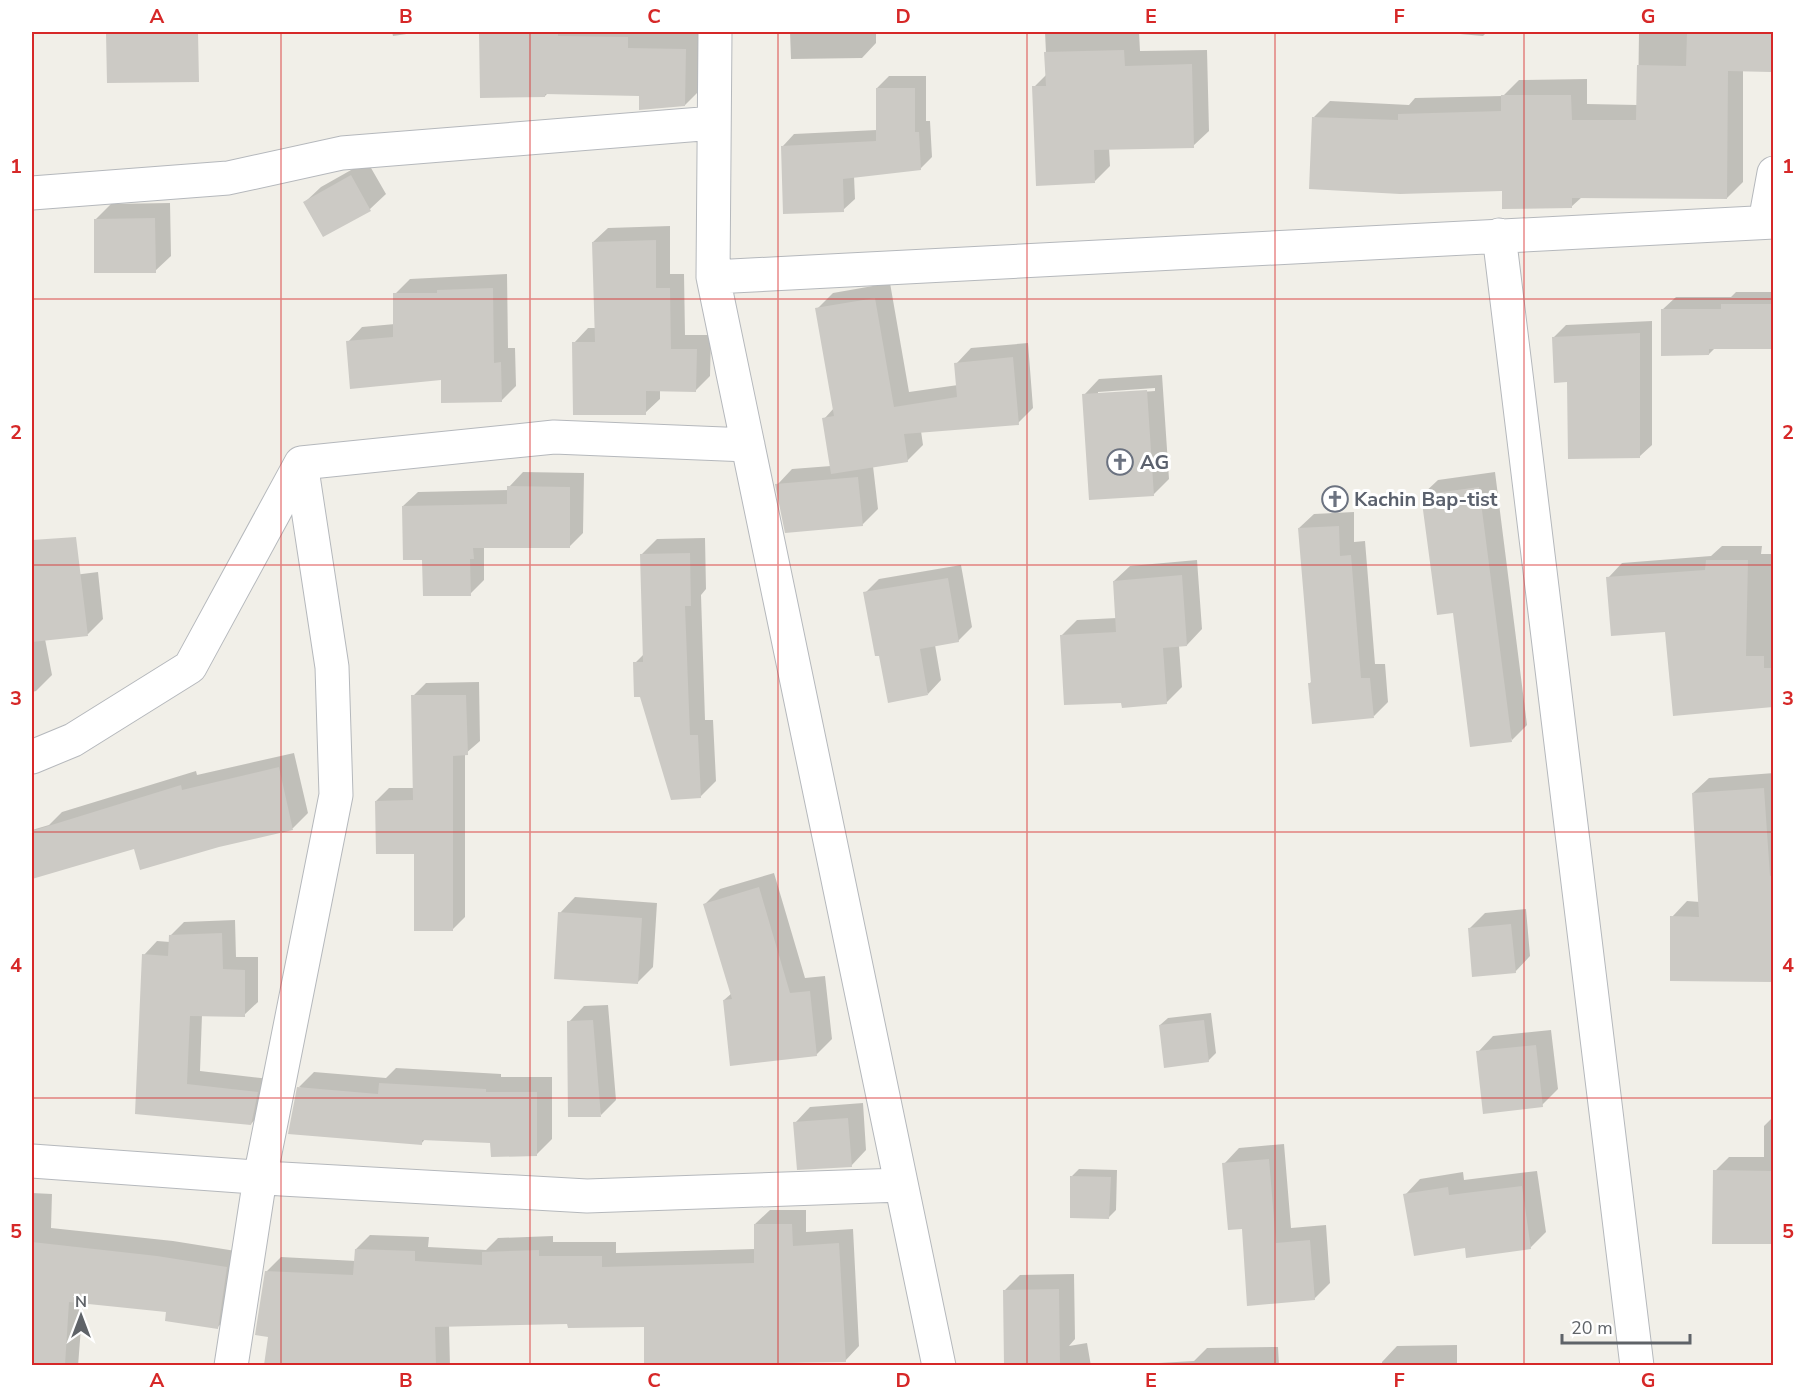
<svg xmlns="http://www.w3.org/2000/svg" width="1805" height="1397" font-family="'Nunito Sans',sans-serif">
<rect width="100%" height="100%" fill="#f1efe8"/>
<!-- shadow -->
<path fill="#0003" fill-rule="evenodd" d="M 108,32 L 166,32 L 166,66 L 109,82 Z
M 392,32 L 420,32 L 393,36 Z
M 481,32 L 700,34 L 700,90 L 685,105 L 640,95 L 548,93 L 545,96 L 482,97 Z
M 790,32 L 876,32 L 876,43 L 862,58 L 791,59 Z
M 1045,32 L 1139,32 L 1140,51 L 1207,50 L 1209,131 L 1193,146 L 1109,148 L 1110,166 L 1095,181 L 1034,87 L 1047,74 Z
M 1437,32 L 1487,32 L 1483,36 Z
M 1639,32 L 1774,32 L 1774,68 L 1771,70 L 1743,70 L 1743,182 L 1727,198 L 1582,197 L 1571,207 L 1503,190 L 1314,117 L 1330,101 L 1409,105 L 1415,98 L 1503,96 L 1519,80 L 1587,79 L 1587,104 L 1638,105 Z
M 889,76 L 926,76 L 926,121 L 930,121 L 932,157 L 920,169 L 854,176 L 855,199 L 843,210 L 783,146 L 794,134 L 877,130 L 877,88 Z
M 367,161 L 386,194 L 370,209 L 324,235 L 305,202 L 321,187 Z
M 170,203 L 171,256 L 155,271 L 95,220 L 111,204 Z
M 670,226 L 670,274 L 684,274 L 685,335 L 711,335 L 710,376 L 695,391 L 660,390 L 660,399 L 645,413 L 574,343 L 588,328 L 596,328 L 593,242 L 608,228 Z
M 507,274 L 508,348 L 515,348 L 516,386 L 501,401 L 348,342 L 362,327 L 395,324 L 395,294 L 410,279 Z
M 890,283 L 909,392 L 958,385 L 956,364 L 971,348 L 1028,343 L 1033,408 L 1018,423 L 921,431 L 923,445 L 907,461 L 873,466 L 878,509 L 862,525 L 777,485 L 792,469 L 831,466 L 824,419 L 834,408 L 817,309 L 833,293 Z
M 1736,292 L 1774,292 L 1774,348 L 1715,348 L 1709,354 L 1662,310 L 1676,297 L 1731,297 Z
M 1652,321 L 1652,445 L 1640,456 L 1569,381 L 1554,337 L 1566,325 Z
M 1162,375 L 1169,479 L 1153,495 L 1084,395 L 1099,379 ZM 1155,388 L 1155,391 L 1098,395 L 1098,392 Z
M 523,472 L 584,473 L 583,533 L 569,547 L 484,547 L 484,580 L 470,594 L 424,558 L 403,506 L 418,492 L 509,490 L 509,487 Z
M 1495,472 L 1527,725 L 1512,740 L 1455,611 L 1422,495 L 1438,480 Z
M 1354,512 L 1354,542 L 1365,541 L 1375,664 L 1385,664 L 1388,702 L 1374,716 L 1309,684 L 1312,681 L 1299,528 L 1314,514 Z
M 705,538 L 706,589 L 701,595 L 705,720 L 713,720 L 716,781 L 700,797 L 635,663 L 644,654 L 641,555 L 657,539 Z
M 1722,546 L 1762,546 L 1761,554 L 1774,554 L 1774,706 L 1765,706 L 1666,630 L 1608,578 L 1622,563 L 1711,556 Z
M 1197,560 L 1202,629 L 1187,645 L 1179,646 L 1182,687 L 1166,703 L 1123,701 L 1061,636 L 1077,620 L 1117,618 L 1114,581 L 1130,566 Z
M 961,565 L 972,627 L 958,641 L 935,645 L 941,680 L 928,694 L 865,593 L 879,579 Z
M 98,572 L 103,619 L 88,634 L 45,639 L 52,675 L 36,691 L 32,692 L 32,613 L 37,612 L 50,578 Z
M 479,682 L 480,741 L 465,754 L 465,917 L 452,930 L 415,852 L 376,801 L 389,788 L 415,788 L 413,696 L 426,683 Z
M 294,753 L 308,813 L 293,828 L 218,845 L 135,847 L 32,877 L 32,830 L 49,825 L 62,812 L 196,771 L 197,775 Z
M 1774,773 L 1774,981 L 1672,980 L 1672,917 L 1687,901 L 1700,902 L 1693,793 L 1709,778 Z
M 774,873 L 805,978 L 825,976 L 832,1039 L 816,1055 L 724,1000 L 732,993 L 705,904 L 720,889 Z
M 575,897 L 657,903 L 653,967 L 637,983 L 560,913 Z
M 1526,909 L 1530,956 L 1515,972 L 1469,929 L 1485,913 Z
M 235,920 L 236,957 L 258,957 L 258,1002 L 244,1015 L 202,1015 L 200,1071 L 270,1079 L 264,1110 L 251,1124 L 137,1112 L 144,955 L 157,941 L 170,942 L 170,936 L 184,922 Z
M 608,1005 L 616,1100 L 601,1115 L 569,1022 L 584,1006 Z
M 1211,1013 L 1216,1053 L 1208,1061 L 1160,1025 L 1168,1018 Z
M 1551,1030 L 1558,1089 L 1542,1105 L 1478,1052 L 1493,1036 Z
M 396,1068 L 501,1074 L 501,1077 L 552,1077 L 552,1139 L 537,1154 L 492,1142 L 426,1138 L 421,1144 L 299,1087 L 314,1072 L 386,1078 Z
M 863,1103 L 866,1150 L 851,1166 L 795,1123 L 810,1107 Z
M 1774,1116 L 1774,1243 L 1714,1242 L 1715,1171 L 1729,1157 L 1764,1157 L 1764,1126 Z
M 1284,1144 L 1291,1228 L 1326,1225 L 1330,1283 L 1314,1299 L 1243,1228 L 1224,1164 L 1239,1148 Z
M 1079,1169 L 1117,1170 L 1116,1210 L 1109,1217 L 1072,1176 Z
M 1537,1171 L 1546,1232 L 1530,1248 L 1466,1246 L 1405,1195 L 1420,1179 L 1463,1172 L 1464,1180 Z
M 32,1193 L 52,1194 L 51,1228 L 173,1241 L 242,1252 L 232,1312 L 217,1328 L 168,1311 L 83,1302 L 78,1366 L 32,1366 Z
M 770,1210 L 806,1210 L 806,1232 L 853,1229 L 859,1346 L 845,1361 L 764,1363 L 764,1366 L 646,1366 L 645,1326 L 569,1322 L 449,1325 L 450,1366 L 266,1366 L 269,1336 L 266,1272 L 281,1257 L 356,1261 L 356,1249 L 370,1235 L 429,1237 L 428,1247 L 486,1250 L 498,1238 L 553,1236 L 553,1242 L 616,1242 L 616,1253 L 755,1249 L 755,1224 Z
M 1074,1274 L 1075,1339 L 1069,1346 L 1087,1343 L 1091,1366 L 1042,1366 L 1004,1291 L 1020,1275 Z
M 1457,1345 L 1457,1366 L 1382,1366 L 1382,1362 L 1397,1346 Z
M 1278,1347 L 1279,1366 L 1105,1366 L 1194,1361 L 1207,1348 Z"/>
<!-- building -->
<path fill="#cccac5" d="M 106,32 L 198,32 L 199,82 L 107,83 Z
M 479,32 L 558,32 L 558,36 L 628,37 L 628,48 L 686,49 L 685,106 L 639,110 L 639,96 L 545,94 L 545,97 L 480,98 Z
M 1687,32 L 1772,32 L 1771,72 L 1728,71 L 1727,199 L 1572,198 L 1572,208 L 1502,209 L 1502,191 L 1400,194 L 1309,189 L 1312,117 L 1398,120 L 1398,114 L 1501,111 L 1501,95 L 1571,95 L 1572,120 L 1636,120 L 1637,65 L 1686,66 Z
M 1124,50 L 1125,66 L 1192,64 L 1194,148 L 1094,150 L 1095,183 L 1036,186 L 1032,86 L 1046,86 L 1044,52 Z
M 876,88 L 915,88 L 915,132 L 919,132 L 921,170 L 843,179 L 844,212 L 783,214 L 781,146 L 876,141 Z
M 351,175 L 371,211 L 323,237 L 303,202 Z
M 155,218 L 156,273 L 94,273 L 94,219 Z
M 656,240 L 656,288 L 670,288 L 671,349 L 697,349 L 696,392 L 646,391 L 646,415 L 573,415 L 572,342 L 595,342 L 592,242 Z
M 493,288 L 494,363 L 501,362 L 502,402 L 441,403 L 441,380 L 350,389 L 346,341 L 393,337 L 393,293 L 437,293 L 437,290 Z
M 875,298 L 894,407 L 957,397 L 954,363 L 1013,357 L 1019,425 L 904,434 L 908,462 L 831,474 L 822,418 L 834,416 L 815,308 Z
M 1721,304 L 1773,304 L 1773,349 L 1709,349 L 1709,355 L 1661,356 L 1661,309 L 1721,309 Z
M 1640,333 L 1640,458 L 1568,459 L 1567,382 L 1554,383 L 1552,337 Z
M 1147,390 L 1154,496 L 1089,500 L 1082,394 Z
M 858,477 L 863,526 L 785,533 L 775,484 Z
M 507,486 L 570,487 L 570,548 L 473,548 L 474,559 L 470,559 L 471,596 L 423,596 L 422,560 L 403,560 L 402,506 L 507,504 Z
M 1479,487 L 1512,742 L 1470,747 L 1453,613 L 1437,615 L 1421,495 Z
M 1339,526 L 1340,556 L 1351,555 L 1361,678 L 1370,678 L 1374,718 L 1312,724 L 1308,683 L 1311,683 L 1298,528 Z
M 76,537 L 88,636 L 32,642 L 32,540 Z
M 690,553 L 691,606 L 685,606 L 690,735 L 698,735 L 701,798 L 671,800 L 640,697 L 634,697 L 633,662 L 643,662 L 640,554 Z
M 1706,560 L 1748,560 L 1746,656 L 1764,656 L 1764,668 L 1773,668 L 1773,707 L 1673,716 L 1665,632 L 1611,636 L 1606,577 L 1705,570 Z
M 1182,575 L 1187,646 L 1163,648 L 1167,704 L 1122,708 L 1121,703 L 1064,705 L 1060,635 L 1116,632 L 1113,581 Z
M 948,578 L 959,642 L 920,649 L 928,695 L 888,703 L 879,656 L 875,656 L 863,592 Z
M 411,695 L 466,695 L 468,755 L 453,756 L 453,931 L 414,931 L 414,854 L 376,854 L 375,801 L 413,800 Z
M 279,767 L 293,830 L 219,847 L 140,870 L 134,849 L 32,879 L 32,831 L 181,785 L 182,790 Z
M 1764,788 L 1770,876 L 1773,875 L 1773,982 L 1670,981 L 1670,916 L 1699,917 L 1692,793 Z
M 759,887 L 790,993 L 810,991 L 817,1056 L 730,1066 L 723,1000 L 732,999 L 703,904 Z
M 558,912 L 642,918 L 638,984 L 554,979 Z
M 1511,924 L 1516,973 L 1472,977 L 1468,928 Z
M 222,933 L 223,969 L 245,970 L 245,1017 L 190,1016 L 187,1084 L 258,1092 L 251,1125 L 135,1114 L 142,954 L 168,956 L 169,935 Z
M 593,1020 L 601,1117 L 568,1117 L 567,1021 Z
M 1204,1020 L 1209,1062 L 1164,1068 L 1159,1025 Z
M 1536,1045 L 1543,1107 L 1483,1114 L 1476,1051 Z
M 379,1083 L 486,1089 L 486,1092 L 537,1092 L 537,1156 L 491,1157 L 490,1143 L 422,1140 L 422,1145 L 288,1134 L 297,1087 L 378,1094 Z
M 848,1118 L 852,1167 L 797,1170 L 793,1122 Z
M 1269,1159 L 1276,1243 L 1310,1240 L 1315,1300 L 1247,1306 L 1242,1229 L 1228,1230 L 1222,1163 Z
M 1713,1170 L 1773,1171 L 1773,1244 L 1712,1244 Z
M 1070,1176 L 1111,1177 L 1109,1219 L 1070,1218 Z
M 1522,1186 L 1531,1249 L 1466,1258 L 1465,1248 L 1414,1256 L 1403,1194 L 1448,1187 L 1449,1195 Z
M 754,1224 L 792,1224 L 793,1246 L 839,1243 L 846,1362 L 644,1365 L 644,1327 L 568,1328 L 567,1324 L 435,1327 L 436,1365 L 264,1365 L 268,1337 L 255,1335 L 265,1271 L 353,1275 L 355,1249 L 415,1251 L 415,1261 L 482,1265 L 482,1252 L 539,1250 L 539,1256 L 602,1256 L 602,1267 L 754,1263 Z
M 32,1242 L 157,1256 L 227,1267 L 218,1329 L 165,1321 L 166,1312 L 69,1302 L 65,1365 L 32,1365 Z
M 1059,1289 L 1060,1365 L 1004,1365 L 1003,1290 Z"/>
<g fill="none" stroke-linecap="round" stroke-linejoin="round">
<!-- minor casing -->
<g stroke="#b5b8bc" stroke-width="35">
<path id="minor" d="M 715,32 L 713,277 L 939,1366
M 32,193 L 228,178 L 342,153 L 714,123
M 1765,222 L 1774,173
M 1499,235 L 1637,1366
M 713,277 L 1774,222
M 32,757 L 73,740 L 190,667 L 301,463
M 32,1161 L 282,1179 L 587,1196 L 901,1185
M 231,1366 L 260,1178 L 336,795 L 332,667 L 301,463 L 554,437 L 748,445"/>
</g>
<!-- minor -->
<use href="#minor" stroke="#fff" stroke-width="33"/>
</g>
<!-- grid -->
<path fill="none" stroke="#d62828" stroke-width="1.5" stroke-opacity="0.55" d="M 281,32 L 281,1366M 530,32 L 530,1366M 778,32 L 778,1366M 1027,32 L 1027,1366M 1275,32 L 1275,1366M 1524,32 L 1524,1366M 32,299 L 1774,299M 32,565 L 1774,565M 32,832 L 1774,832M 32,1098 L 1774,1098"/>
<!-- icons -->
<defs>
<g id="church-ring" transform="scale(1.35)"><circle r="9.5" fill="#fff" stroke="#6b7280" stroke-width="1.5"/><path d="M-1.2-6h2.4v3.5h3.3v2.4h-3.3V6h-2.4V-.1h-3.3v-2.4h3.3Z" fill="#6b7280"/></g>
</defs>
<g fill-rule="evenodd">
<use href="#church-ring" x="1120" y="462"/>
<use href="#church-ring" x="1335" y="499"/>
</g>
<g text-anchor="middle" stroke-width="6" stroke-linejoin="round" paint-order="stroke">
<!-- worship labels -->
<g font-size="20" font-weight="bold" fill="#5b616d" stroke="#fff" text-anchor="start">
<text x="1140" y="469">AG</text>
<text x="1354" y="506">Kachin Bap-tist</text>
</g>
</g>
<!-- border -->
<rect width="1805" height="1397" fill="none" stroke="#ffffff" stroke-width="66"/>
<!-- north arrow -->
<g transform="translate(81 1316)" stroke="#ffffff" stroke-width="4.5" paint-order="stroke">
<path d="M0-4.5L10 22L0 15L-10 22Z" fill="#5f6368"/>
<text y="-9" font-size="16" font-weight="bold" text-anchor="middle" fill="#5f6368">N</text>
</g>
<!-- scale -->
<path d="M1562 1334v9h128v-9" fill="none" stroke="#5f6368" stroke-width="3"/>
<text x="1571" y="1334" font-size="18" fill="#5f6368" stroke="#ffffff" stroke-width="4.5" paint-order="stroke">20 m</text>
<rect x="33" y="33" width="1739" height="1331" fill="none" stroke="#d62828" stroke-width="2"/>
<g font-size="20" text-anchor="middle" font-weight="bold" fill="#d62828">
<text x="157" y="23">A</text>
<text x="406" y="23">B</text>
<text x="654" y="23">C</text>
<text x="903" y="23">D</text>
<text x="1151" y="23">E</text>
<text x="1399" y="23">F</text>
<text x="1648" y="23">G</text>
<text x="16" y="173">1</text>
<text x="1788" y="173">1</text>
<text x="16" y="439">2</text>
<text x="1788" y="439">2</text>
<text x="16" y="705">3</text>
<text x="1788" y="705">3</text>
<text x="16" y="972">4</text>
<text x="1788" y="972">4</text>
<text x="16" y="1238">5</text>
<text x="1788" y="1238">5</text>
<text x="157" y="1387">A</text>
<text x="406" y="1387">B</text>
<text x="654" y="1387">C</text>
<text x="903" y="1387">D</text>
<text x="1151" y="1387">E</text>
<text x="1399" y="1387">F</text>
<text x="1648" y="1387">G</text>
</g>
</svg>
